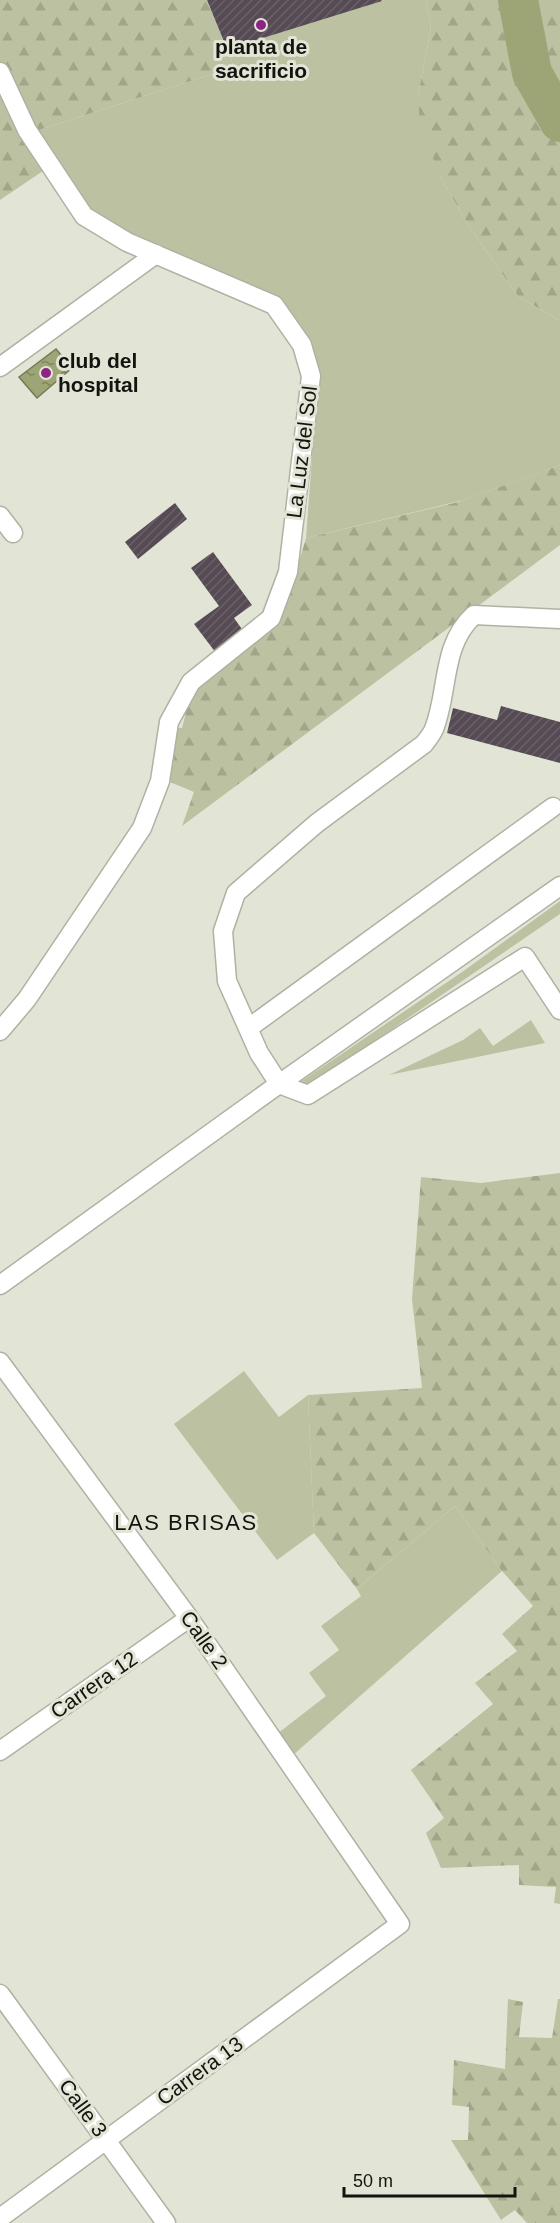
<svg xmlns="http://www.w3.org/2000/svg" width="560" height="2223" font-family="Helvetica,sans-serif">
<defs>
<pattern id="forest-firs" width="22" height="20" patternUnits="userSpaceOnUse" patternTransform="scale(1.5)"><rect width="22" height="20" fill="#bcc2a1"/><path d="M5 1l3.5 6h-7zM16 11l3.5 6h-7z" fill="#a1a689"/></pattern>
<pattern id="water-ripples" width="26" height="14" patternUnits="userSpaceOnUse" patternTransform="scale(1.5)"><rect width="26" height="14" fill="#9da475"/><path d="M2 4q2-2 4 0t4 0M15 11q2-2 4 0t4 0" fill="none" stroke="#7f845e"/></pattern>
<pattern id="building-hatch" width="6" height="6" patternUnits="userSpaceOnUse" patternTransform="scale(1.5)"><rect width="6" height="6" fill="#564b54"/><path d="M-1 1l2-2M0 6l6-6M5 7l2-2" fill="none" stroke="#6a6168"/></pattern>
</defs>
<rect width="100%" height="100%" fill="#e2e5d5"/>
<!-- green -->
<path fill="#bcc2a1" d="M 383,0 L 426,0 L 431,28 L 418,95 L 441,178 L 470,228 L 518,296 L 560,321 L 560,465 L 464,500 L 306,538 L 318,377 L 276,298 L 145,245 L 86,211 L 33,132 L 234,67 L 227,49 Z
M 560,901 L 560,914 L 300,1092 L 290,1089 L 465,970 Z
M 531,1020 L 545,1043 L 389,1075 L 463,1040 L 480,1028 L 493,1046 Z
M 244,1371 L 279,1417 L 308,1395 L 314,1533 L 277,1560 L 174,1424 Z
M 455,1506 L 502,1571 L 292,1756 L 277,1734 L 326,1696 L 309,1673 L 339,1650 L 321,1626 L 361,1596 L 357,1589 Z"/>
<!-- forest -->
<path fill="url(#forest-firs)" d="M 0,0 L 207,0 L 234,67 L 33,132 L 46,169 L 0,200 Z
M 426,0 L 560,0 L 560,321 L 518,296 L 470,228 L 441,178 L 420,126 L 418,95 L 431,28 Z
M 560,465 L 560,545 L 182,826 L 194,792 L 170,782 L 176,728 L 182,728 L 192,689 L 293,583 L 306,538 L 458,502 Z
M 560,1173 L 560,1904 L 554,1903 L 556,1887 L 519,1885 L 519,1865 L 441,1868 L 426,1833 L 444,1818 L 411,1770 L 493,1704 L 475,1683 L 517,1651 L 502,1634 L 533,1606 L 502,1571 L 455,1506 L 357,1589 L 314,1533 L 308,1395 L 422,1388 L 412,1299 L 421,1177 L 481,1183 Z
M 508,1999 L 523,2002 L 519,2037 L 552,2038 L 558,1999 L 560,1999 L 560,2223 L 527,2223 L 515,2210 L 501,2220 L 451,2140 L 468,2140 L 469,2107 L 452,2105 L 454,2060 L 505,2069 Z"/>
<!-- water -->
<path fill="url(#water-ripples)" stroke="#747956" stroke-width="1.5" d="M 56,349 L 72,368 L 37,398 L 19,377 Z"/>
<g fill="none" stroke-linecap="round" stroke-linejoin="round">
<!-- river -->
<path stroke="#9da475" stroke-width="40" d="M 518,0 L 532,73 L 560,122"/>
</g>
<!-- building -->
<path fill="url(#building-hatch)" d="M 207,0 L 381,0 L 382,1 L 227,49 Z
M 175,503 L 187,519 L 138,559 L 125,542 Z
M 213,552 L 252,605 L 234,618 L 244,632 L 216,653 L 194,624 L 219,606 L 191,568 Z
M 501,706 L 560,722 L 560,763 L 447,733 L 453,708 L 497,720 Z"/>
<g fill="none" stroke-linecap="round" stroke-linejoin="round">
<!-- minor casing -->
<g stroke="#afb2a3" stroke-width="21">
<path id="minor" d="M 0,72 L 27,130 L 84,216 L 127,242 L 274,305 L 302,345 L 311,376 L 288,572 L 271,618 L 191,682 L 169,722 L 160,781 L 142,828 L 27,999 L 0,1031
M 0,367 L 156,254
M 0,516 L 13,533
M 560,619 L 474,615 C 441,645 449,691 434,729 C 432,734 427,740 424,744 L 317,823 L 236,893 L 223,931 L 227,981 L 259,1053 L 279,1084 L 308,1095 L 525,957 L 560,1010
M 250,1027 L 553,807
M 0,1285 L 279,1084 L 560,886
M 0,1362 L 189,1618 L 400,1924 L 0,2218
M 0,1751 L 189,1618
M 0,1994 L 166,2223"/>
</g>
<!-- minor -->
<use href="#minor" stroke="#fff" stroke-width="18"/>
</g>
<!-- markers -->
<g fill="#8e2386" stroke="#e2e5d5" stroke-width="2">
<circle cx="261" cy="25" r="6"/>
<circle cx="46" cy="373" r="6"/>
</g>
<g text-anchor="middle" stroke-width="6" stroke-linejoin="round" paint-order="stroke">
<!-- poi labels -->
<g font-size="21" font-weight="bold" fill="#13140f" stroke="#e2e5d5">
<text x="261" y="54">planta de<tspan x="261" dy="24">sacrificio</tspan></text>
<text x="58" y="368" text-anchor="start">club del<tspan x="58" dy="24">hospital</tspan></text>
</g>
<!-- street labels -->
<g font-size="21" fill="#13140f" stroke="#e2e5d5">
<text transform="translate(302 452) rotate(-83)" y="7">La Luz del Sol</text>
<text transform="translate(204 1640) rotate(55)" y="7">Calle 2</text>
<text transform="translate(94 1685) rotate(-35)" y="7">Carrera 12</text>
<text transform="translate(200 2071) rotate(-36)" y="7">Carrera 13</text>
<text transform="translate(83 2108) rotate(54)" y="7">Calle 3</text>
</g>
<!-- neighbourhood labels -->
<g font-size="22" letter-spacing="1.5" fill="#13140f" stroke="#e2e5d5">
<text x="186" y="1530">LAS BRISAS</text>
</g>
</g>
<!-- scale -->
<path d="M344 2187v9h171v-9" fill="none" stroke="#13140f" stroke-width="3"/>
<text x="353" y="2187" font-size="18" fill="#13140f" stroke="#e2e5d5" stroke-width="4.5" paint-order="stroke">50 m</text>
</svg>
